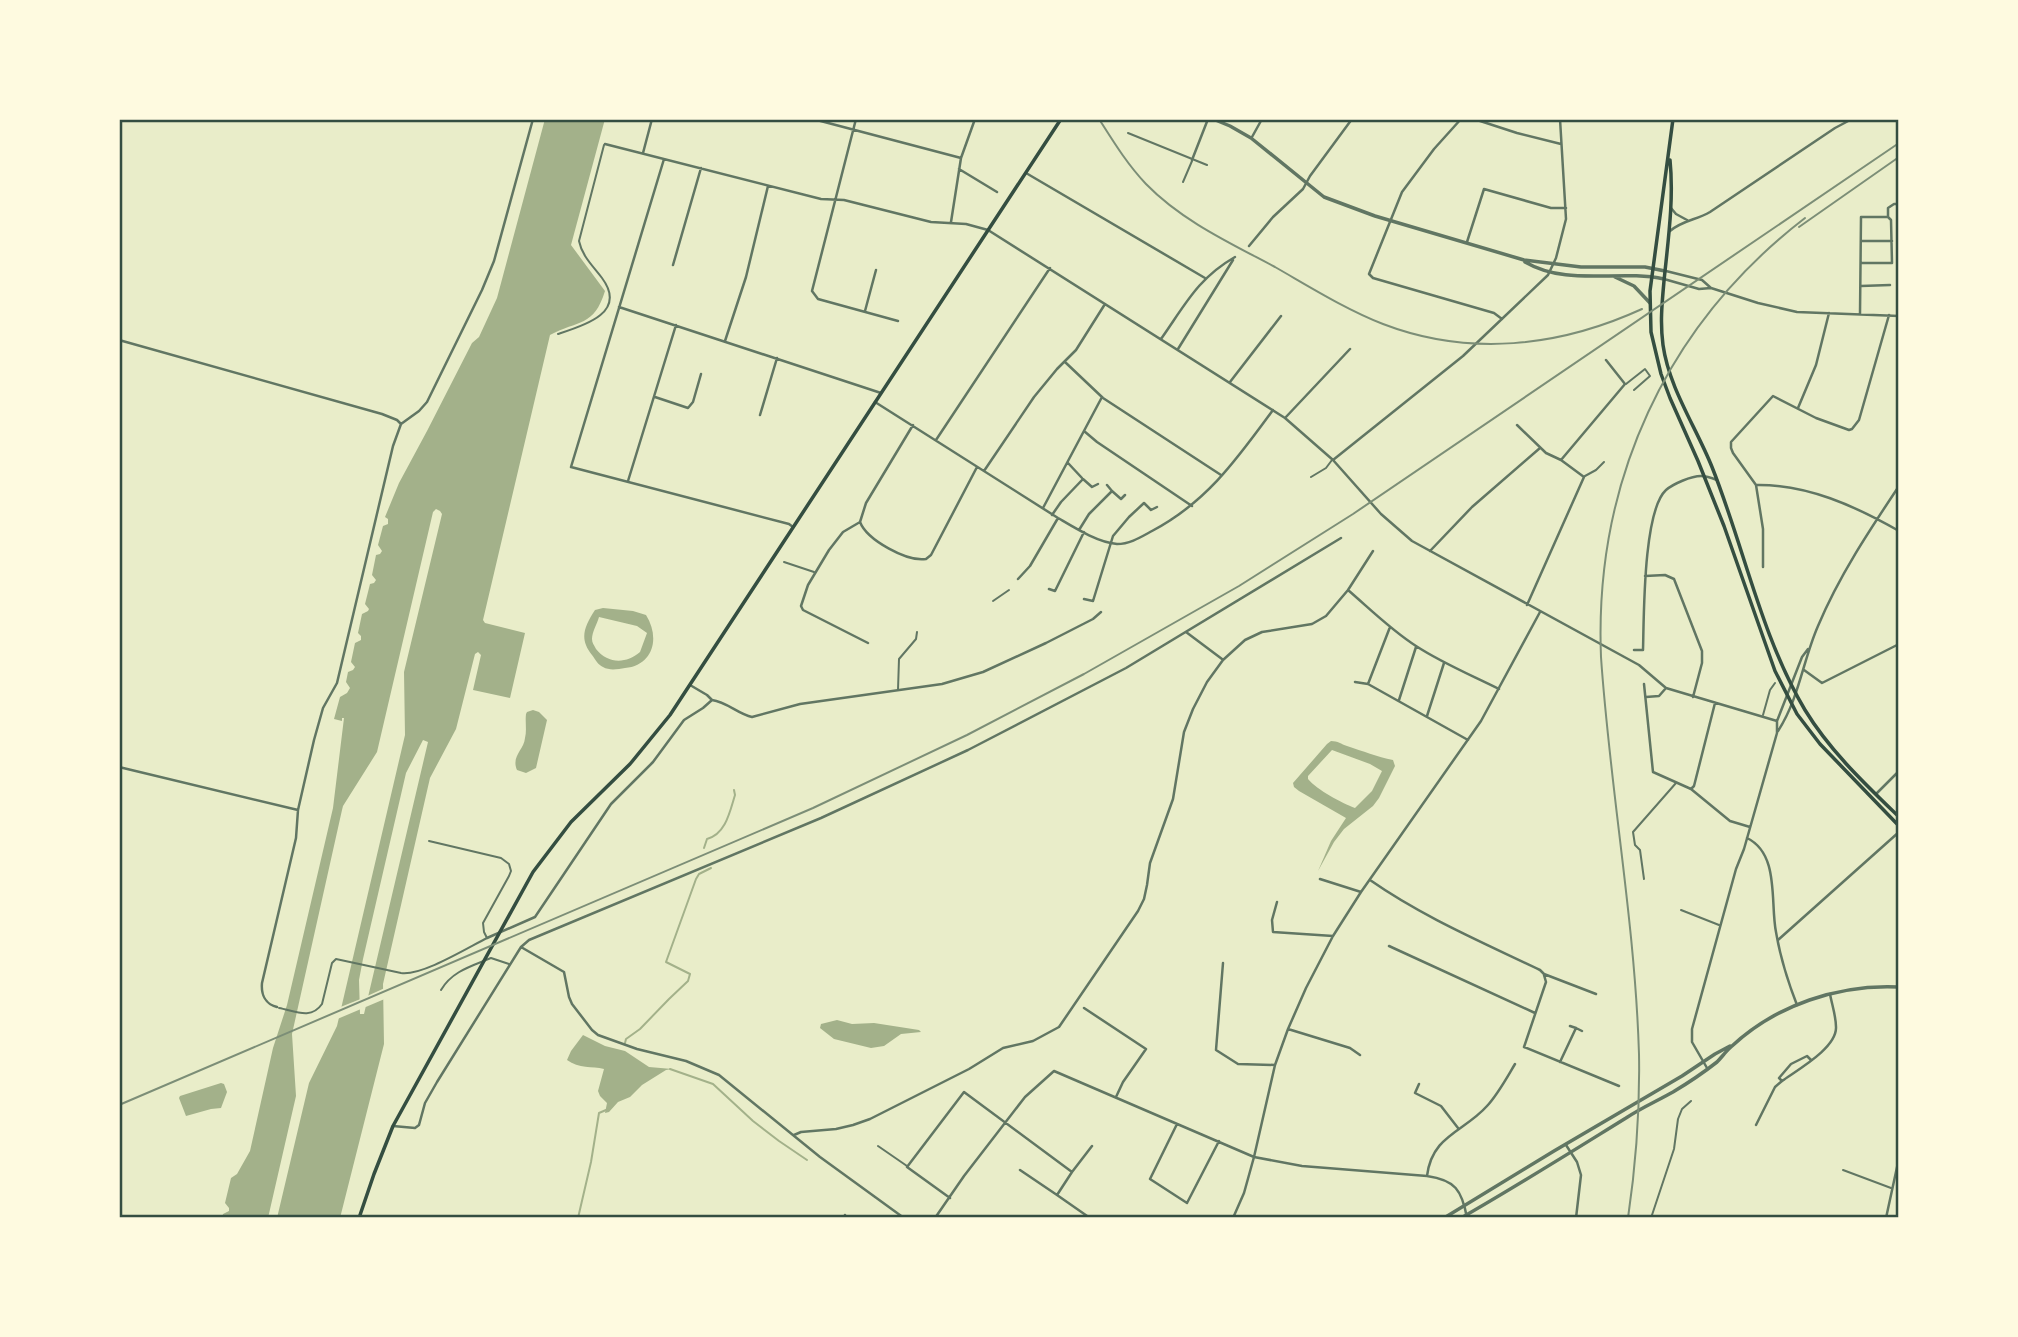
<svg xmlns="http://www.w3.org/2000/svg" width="2018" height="1337" font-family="Overpass,sans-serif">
<rect width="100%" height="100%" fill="#e9edc9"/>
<!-- water -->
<path fill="#a3b18a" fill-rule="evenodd" d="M 545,119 L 605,119 L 571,245 L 605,291 C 594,327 578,320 550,335 L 483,620 L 485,623 L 525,633 L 510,698 L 473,690 L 481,655 L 478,652 L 475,654 L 456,729 L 430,778 L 427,791 L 383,984 L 384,1044 L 340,1218 L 277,1218 L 309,1083 L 337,1026 L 405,735 L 404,672 L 442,514 L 440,511 L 436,509 L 433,512 L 377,752 L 343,806 L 342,810 L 292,1034 L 296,1096 L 268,1218 L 222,1218 L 223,1214 L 229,1211 L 229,1208 L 225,1203 L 231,1178 L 237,1174 L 250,1151 L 273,1048 L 287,1005 L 333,808 L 344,718 L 342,718 L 342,721 L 334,719 L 340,697 L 347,693 L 350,688 L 346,682 L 348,672 L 353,670 L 355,667 L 351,662 L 355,643 L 361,640 L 361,636 L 358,633 L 362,614 L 368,611 L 369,609 L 365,604 L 370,584 L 374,583 L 376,580 L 372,575 L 376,555 L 380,554 L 382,551 L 378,545 L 383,526 L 388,524 L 388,519 L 385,517 L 399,483 L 427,431 L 472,343 L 479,337 L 497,298 ZM 423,740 L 428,742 L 364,1014 L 360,1014 L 359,980 L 363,959 L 406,773 Z
M 603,608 L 633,611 L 646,615 C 660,637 654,665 625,668 C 618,669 610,671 603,667 C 598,665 595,659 592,655 C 579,639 584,627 595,610 ZM 599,617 L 637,626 L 647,633 L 640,652 C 626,664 608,664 596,649 C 594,645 592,643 592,639 C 592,632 597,624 599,617 Z
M 533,710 L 539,712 L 547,720 L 536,768 L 526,773 L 517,770 C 511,756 524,750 525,738 C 527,730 525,722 526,714 L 527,712 Z
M 1331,741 C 1338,741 1341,744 1347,746 C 1363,751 1377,757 1393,760 L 1395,766 L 1379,798 L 1373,806 L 1344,829 L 1334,842 L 1318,871 L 1331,841 L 1346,818 L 1299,791 L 1294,787 L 1293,783 L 1327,744 ZM 1332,750 L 1370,764 L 1382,771 L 1372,791 L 1355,808 C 1342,803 1317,790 1308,779 L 1308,776 Z
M 837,1020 L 852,1024 L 874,1023 L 919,1030 L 921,1032 L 901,1034 L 884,1046 L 871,1048 L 834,1039 L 820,1028 L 821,1024 Z
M 583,1035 L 605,1046 L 625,1051 L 649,1067 L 672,1069 L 666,1070 L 642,1085 L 630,1097 L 618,1102 L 609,1112 L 605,1113 L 607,1103 L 600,1096 L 598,1091 L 604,1069 C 592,1066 579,1069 567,1060 L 571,1051 Z
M 221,1083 L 224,1084 L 227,1092 L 221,1108 L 211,1109 L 186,1116 L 179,1098 L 180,1096 Z"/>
<!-- pier -->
<path fill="#e9edc9" d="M 387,987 L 387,998 L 335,1020 L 338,1008 L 363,998 L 363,1005 L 365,997 Z"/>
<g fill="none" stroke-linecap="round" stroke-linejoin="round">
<!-- stream -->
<path stroke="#a3b18a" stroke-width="2" d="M 704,848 L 707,839 C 726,834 730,811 735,795 L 734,790
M 625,1043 L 626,1039 L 640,1029 L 669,999 L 688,981 L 690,974 L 666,962 L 696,879 L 699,874 L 711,868
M 670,1069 L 713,1084 L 753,1121 L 779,1141 L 807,1160
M 578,1218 L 591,1162 L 599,1113 L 606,1110"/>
<!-- service -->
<path stroke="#617663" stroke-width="2" d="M 1128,133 L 1207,165
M 1183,182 L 1192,161
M 558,334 C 583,326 628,313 602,278 C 593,266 582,256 579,241 L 604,145
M 1626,384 L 1645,369 L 1650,376 L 1634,390
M 1585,476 L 1596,470 L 1604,462
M 1311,477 L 1326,468 L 1332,460
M 784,562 L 814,572
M 898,690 L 899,659 L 916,639 L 917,632
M 1763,715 L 1770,690 L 1775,683
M 1644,879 L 1640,850 L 1635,845 L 1633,832 L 1676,783
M 1681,910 L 1719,925
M 441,990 C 452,971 472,966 491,958 L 509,964
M 279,1008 C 295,1011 311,1020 322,1004 L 332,963 L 336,959 L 401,973 C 422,976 467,948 487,938 L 484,932 L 483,923 L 509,876 L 511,871 L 509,864 L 501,858 L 429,841
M 878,1146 L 907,1166
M 1843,1170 L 1891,1188
M 1651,1218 L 1674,1149 L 1678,1119 L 1682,1109 L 1691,1101"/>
<!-- pedestrian -->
<path stroke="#617663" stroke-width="2" d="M 993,601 L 1009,590"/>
<!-- minor -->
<path stroke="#617663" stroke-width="2.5" d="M 813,119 L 961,158 L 951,222
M 856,119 L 812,291 L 818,299 L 898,321
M 1461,119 L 1434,149 L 1402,192 L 1369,274 L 1373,278 L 1494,313 L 1502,319
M 1474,119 L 1517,133 L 1561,144
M 1252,137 L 1262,119
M 605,144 L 821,199 L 844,200 L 931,222 L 966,224 L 988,230 L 1285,418 L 1333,460 L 1381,514 L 1412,541 L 1639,665 L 1666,688 L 1777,721
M 643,153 L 652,119
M 961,158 L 975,119
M 664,159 L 571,467 L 789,524 L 793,527
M 1192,160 L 1208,119
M 959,169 L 997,192
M 1026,173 L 1205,278
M 1671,208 L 1676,214 L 1687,220
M 1670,231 C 1683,220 1697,220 1710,212 L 1835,128 L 1852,119
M 1861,241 L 1892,241
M 1467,242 L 1484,189 L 1551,208 L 1566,208
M 1249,246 L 1273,217 L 1303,189 L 1310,176 L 1352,119
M 1862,263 L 1892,263 L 1891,220 L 1888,217 L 1888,208 L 1894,204 L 1899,204
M 673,265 L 701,168
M 1666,271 L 1702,280 L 1711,288
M 1664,279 L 1699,289 L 1711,288 L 1758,303 L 1797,312 L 1899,316
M 1861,286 L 1890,285
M 619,307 L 881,393
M 865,311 L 876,270
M 1860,314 L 1861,217 L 1888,217
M 1161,339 C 1185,305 1198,278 1235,257
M 119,340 L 382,414 L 397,420 L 401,424
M 725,341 L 746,277 L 768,186
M 1178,349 L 1233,260
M 1065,362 L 1103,398 L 1221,475
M 1230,382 L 1281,316
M 655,397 L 688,408 L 693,402 L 701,374
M 875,402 L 1058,518 C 1075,528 1097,542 1117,544 C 1130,544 1141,537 1152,531 C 1207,502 1237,459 1273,410
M 1798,408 L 1816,365 L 1829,313
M 760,415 L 777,358
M 1285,418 L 1350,349
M 1517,425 L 1546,453 L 1561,460 L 1584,477 L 1527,605
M 1084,431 L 1097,442 L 1192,506
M 936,440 L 1050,268
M 1333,460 L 1463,356 L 1548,275 L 1556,258 L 1566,219 L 1560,119
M 1561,460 L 1625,384 L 1606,360
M 1068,463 L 1082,478
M 984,471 L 1034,397 L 1057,369 L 1076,350 L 1105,304
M 628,481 L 676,325
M 1107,485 L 1112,491
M 1756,485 C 1807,484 1855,506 1899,531
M 1043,508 L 1102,397
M 1052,515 L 1061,502 L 1083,479 L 1092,487 L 1098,484
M 860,522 C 867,540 907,562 926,559 L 931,555 L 977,467
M 1079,530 L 1089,514 L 1112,491 L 1121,499 L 1125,495
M 1430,551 L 1472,507 L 1540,448
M 1763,567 L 1763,529 L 1756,485 L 1733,453 L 1731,448 L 1731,442 L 1773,396 L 1816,418 L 1849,430 L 1852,429 L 1859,420 L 1889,315
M 1645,576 L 1665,575 L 1674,579 L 1702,651 L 1702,663 L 1693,697
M 1018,579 L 1030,566 L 1058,518
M 1049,589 L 1055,591 L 1084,532
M 1348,590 C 1370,609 1391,630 1416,646 C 1442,663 1471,675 1499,689
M 1084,599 L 1093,601 L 1113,536 L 1129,517 L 1144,503 L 1151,510 L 1157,507
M 1186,632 L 1222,659
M 868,643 L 803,610 L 801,606 L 808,585 L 829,550 L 843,532 L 860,522 L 866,503 L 913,425
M 1634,650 L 1643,650 C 1644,618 1643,511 1666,490 C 1673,484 1691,476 1701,476 C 1706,476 1712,478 1717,480
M 1804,670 L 1822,683 L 1899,644
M 1355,682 L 1368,684 L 1468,740
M 1368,684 L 1390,627
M 1644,684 L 1653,772 L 1691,789 L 1730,821 L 1750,827
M 690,685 L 707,695 L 712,700 C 727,702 738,714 752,717 L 800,704 L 942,684 L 983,672 L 1046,643 L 1093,619 L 1101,612
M 1646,697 L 1659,696 L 1666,688
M 1399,700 L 1416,647
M 1427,716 L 1444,663
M 1778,731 C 1799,699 1803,660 1818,626 C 1839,576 1869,531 1899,486
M 119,767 L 298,810
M 1691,789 L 1694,786 L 1715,703
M 1877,793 L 1899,771
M 1747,838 C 1780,854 1770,903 1776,932 C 1780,956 1788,982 1797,1005
M 1320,879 L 1361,892
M 1370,880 C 1423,917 1482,942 1540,970 L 1544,974 L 1596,994
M 1277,902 L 1272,920 L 1273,932 L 1333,936
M 487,938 L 535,917 L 611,804 L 653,762 L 684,720 L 703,708 L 712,700
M 1778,940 L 1899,832
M 1389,946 L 1535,1013
M 521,947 L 564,972 L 569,997 L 572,1004 L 592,1030 L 598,1035 L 637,1049 L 686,1061 L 719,1075 L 820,1157 L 904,1218
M 1223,963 L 1216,1050 L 1238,1064 L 1275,1065
M 1544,975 L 1546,982 L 1524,1047 L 1619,1086
M 277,1007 C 265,1004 261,994 262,983 L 296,838 L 298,810 L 314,740 L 323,708 L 337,683 L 393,446 L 401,424 L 419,411 L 427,402 L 482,290 L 494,261 L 533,119
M 1084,1008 L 1146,1049 L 1123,1082 L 1116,1097
M 1576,1028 L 1582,1031
M 1288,1029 L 1350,1048 L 1360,1055
M 1811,1060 L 1807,1056 L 1791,1064 L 1779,1078 L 1782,1081 C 1797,1070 1837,1048 1836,1027 C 1836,1016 1832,1005 1830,994
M 1560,1062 L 1576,1028 L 1570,1026
M 1707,1068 L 1692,1042 L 1692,1029 L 1736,869 L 1744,849 L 1777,733 L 1777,721 L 1802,657 L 1808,649
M 1419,1084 L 1415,1093 L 1441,1106 L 1458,1128
M 1177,1124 L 1150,1179 L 1187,1203 L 1219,1141
M 1756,1125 L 1775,1087 L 1782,1081
M 393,1126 L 415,1128 L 419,1125 L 425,1103 L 437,1082 L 521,947 L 529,940 L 821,818 L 968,750 L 1126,668 L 1341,538
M 794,1135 L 801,1132 L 836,1129 L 853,1125 L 870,1119 L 969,1069 L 1003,1048 L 1033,1041 L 1059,1027 L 1138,911 L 1144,899 L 1147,885 L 1150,863 L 1173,799 L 1184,732 L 1193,709 L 1207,682 L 1223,660 L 1245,640 L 1262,632 L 1312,624 L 1326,616 L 1348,590 L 1373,551
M 1566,1145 L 1577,1162 L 1581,1175 L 1576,1218
M 1020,1170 L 1057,1195
M 1072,1172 L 1092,1146
M 1427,1176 C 1432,1135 1464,1132 1487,1106 C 1498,1094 1506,1079 1515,1064
M 950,1198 L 907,1167 L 964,1092 L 1072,1172 L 1057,1195 L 1090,1218
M 845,1215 L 846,1218
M 935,1218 L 964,1176 L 1025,1097 L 1054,1071 L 1254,1157 L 1302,1166 L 1427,1176 C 1455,1180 1462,1190 1467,1218
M 1233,1218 L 1244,1193 L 1254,1157 L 1275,1065 L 1288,1029 L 1306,988 L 1333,936 L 1361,892 L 1481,721 L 1540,612
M 1886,1218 L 1899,1158"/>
<!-- tertiary -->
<path stroke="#617663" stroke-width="3.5" d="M 1213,119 L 1230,126 L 1251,138 L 1324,197 L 1375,216 L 1524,260 L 1581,267 L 1645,267 L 1665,271
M 1525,262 C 1568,287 1618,269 1664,279
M 1615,277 L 1634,286 L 1650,303
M 1444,1218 L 1554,1151 L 1682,1076 L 1715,1054 L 1730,1046
M 1461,1218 C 1517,1186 1571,1152 1626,1118 C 1641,1108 1657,1101 1673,1092 C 1688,1083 1703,1073 1717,1062 C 1722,1057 1726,1051 1732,1046 C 1776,1005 1839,984 1899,987"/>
<!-- secondary -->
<path stroke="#344e41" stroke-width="3.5" d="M 1673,119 L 1650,291 L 1651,332 L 1661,374 L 1670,398 L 1698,461 L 1724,526 L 1775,671 L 1797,714 L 1820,744 L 1899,826
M 1670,160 C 1674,200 1668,241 1664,281 C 1662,303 1660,323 1663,345 C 1669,388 1696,427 1712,467 C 1744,547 1761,636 1805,710 C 1830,751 1865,784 1899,817
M 359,1218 L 374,1174 L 393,1126 L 533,872 L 571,822 L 630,764 L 670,715 L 1061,119"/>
<!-- rail -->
<path stroke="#7c8e77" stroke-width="2" d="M 1099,119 C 1113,141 1127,164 1146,184 C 1182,221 1230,243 1275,267 C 1310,287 1345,309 1383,324 C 1469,357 1559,347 1642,309
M 1799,227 L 1899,157
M 119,1105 L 813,808 L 967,735 L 1084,674 L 1239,586 L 1353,514 L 1899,143
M 1628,1218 C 1636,1164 1640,1109 1639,1054 C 1635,921 1610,790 1601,657 C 1594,482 1666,325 1805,218"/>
</g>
<!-- border -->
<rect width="2018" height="1337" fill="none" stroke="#fefae0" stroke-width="242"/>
<rect x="121" y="121" width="1776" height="1095" fill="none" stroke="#344e41" stroke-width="2.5"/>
</svg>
